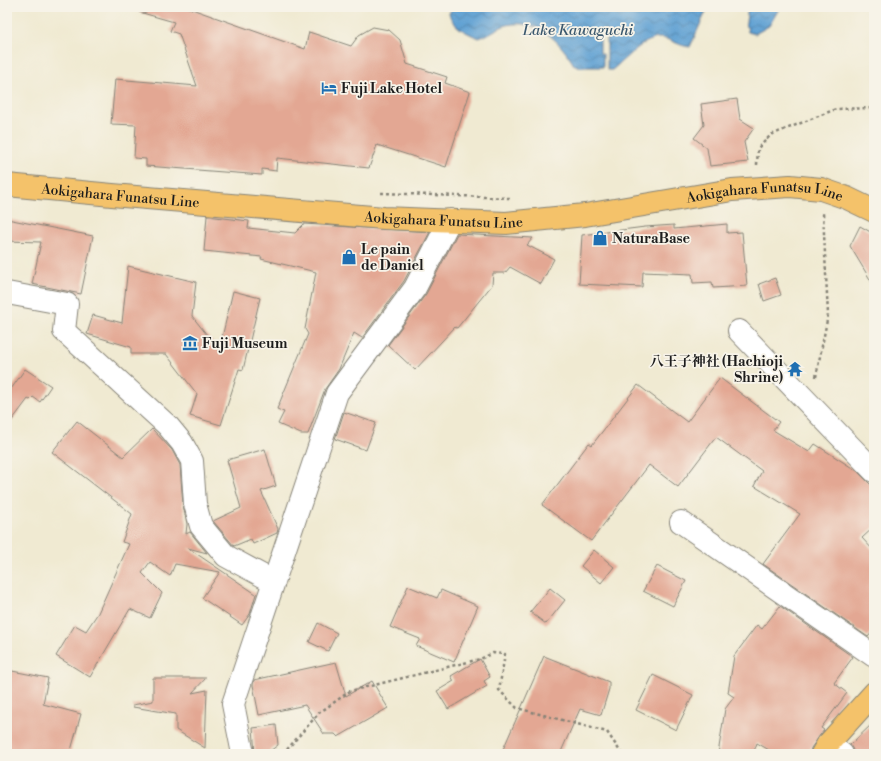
<svg xmlns="http://www.w3.org/2000/svg" width="881" height="761" font-family="'Libre Bodoni','Noto Serif JP',serif">
<defs>
<pattern id="water-waves" width="16" height="10" patternUnits="userSpaceOnUse"><rect width="16" height="10" fill="#61a1d3"/><path d="M0 5q4-4 8 0t8 0" fill="none" stroke="#4f82aa"/></pattern>
</defs>
<rect width="100%" height="100%" fill="#f7f3e8"/>
<filter id="ink" filterUnits="userSpaceOnUse"><feTurbulence type="fractalNoise" baseFrequency=".025" numOctaves="2"/><feDisplacementMap in="SourceGraphic" scale="8" xChannelSelector="R" yChannelSelector="G"/><feConvolveMatrix kernelMatrix="1 2 1 2 8 2 1 2 1" color-interpolation-filters="sRGB"/></filter>
<filter id="wash" filterUnits="userSpaceOnUse"><feTurbulence type="fractalNoise" baseFrequency=".012" numOctaves="4" result="noise"/><feDisplacementMap in="SourceGraphic" scale="16" xChannelSelector="R" yChannelSelector="G"/><feGaussianBlur stdDeviation="0.9" result="paint"/><feColorMatrix in="noise" values="0 0 0 0 0 0 0 0 0 0 0 0 0 0 0 0 0 1.4 0 .05"/><feComposite in="paint" operator="in"/></filter>
<g filter="url(#wash)">
<rect width="100%" height="100%" fill="#f0ead2"/>
<!-- water -->
<path fill="url(#water-waves)" stroke="#3e5e78" d="M 453,7 L 708,7 L 690,47 C 679,46 671,39 661,38 C 646,36 623,61 612,70 L 608,70 L 607,67 L 607,30 L 600,30 L 600,53 L 603,54 L 603,67 L 581,67 L 574,65 C 560,41 538,18 507,25 C 498,27 489,35 479,38 C 467,33 452,27 449,13 Z
M 748,7 L 780,7 L 769,26 L 755,34 L 748,32 L 746,22 Z"/>
<g id="blocks">
<!-- building -->
<path fill="#e3a793" d="M 140,7 L 186,7 L 305,49 L 309,32 L 351,46 L 359,35 L 373,27 L 389,30 L 400,40 L 407,64 L 447,77 L 445,83 L 470,92 L 446,167 L 377,145 L 369,168 L 277,158 L 276,171 L 262,169 L 262,175 L 146,166 L 146,159 L 134,158 L 136,125 L 111,124 L 115,79 L 197,86 L 179,34 L 170,31 L 174,22 L 139,12 Z
M 737,99 L 740,119 L 754,128 L 744,142 L 748,162 L 710,166 L 707,148 L 694,138 L 704,125 L 701,104 Z
M 207,216 L 249,221 L 248,228 L 295,233 L 304,224 L 430,232 L 404,281 L 362,338 L 354,333 L 339,369 L 325,389 L 308,434 L 301,434 L 278,424 L 284,412 L 277,409 L 308,334 L 305,329 L 316,272 L 261,259 L 262,257 L 204,251 Z
M 7,219 L 93,236 L 81,294 L 32,284 L 41,242 L 7,241 Z
M 727,224 L 727,233 L 742,232 L 747,286 L 713,288 L 712,282 L 693,283 L 692,274 L 643,272 L 642,287 L 579,284 L 582,235 L 645,227 L 674,225 L 674,229 Z
M 860,226 L 874,234 L 874,286 L 850,246 Z
M 457,234 L 533,238 L 527,245 L 554,259 L 541,284 L 510,267 L 505,273 L 493,273 L 492,285 L 457,328 L 455,327 L 415,370 L 388,345 L 426,294 Z
M 128,266 L 196,282 L 192,316 L 219,350 L 233,291 L 260,298 L 243,370 L 239,369 L 221,425 L 190,416 L 197,394 L 166,354 L 131,354 L 131,347 L 87,334 L 93,315 L 122,323 Z
M 775,278 L 781,295 L 764,301 L 759,284 Z
M 25,369 L 51,386 L 40,402 L 33,397 L 30,400 L 28,399 L 7,427 L 7,395 Z
M 720,378 L 779,422 L 773,430 L 809,452 L 815,444 L 857,471 L 874,488 L 874,527 L 862,538 L 874,551 L 874,630 L 868,637 L 763,564 L 800,514 L 754,486 L 762,471 L 716,437 L 678,487 L 649,465 L 591,541 L 542,505 L 589,443 L 592,445 L 638,385 L 687,422 Z
M 344,412 L 376,423 L 366,450 L 335,439 Z
M 77,421 L 123,457 L 152,429 L 172,450 L 180,465 L 183,505 L 187,524 L 186,534 L 190,532 L 207,553 L 188,548 L 256,594 L 250,614 L 242,625 L 202,598 L 220,572 L 175,564 L 170,576 L 150,562 L 142,573 L 162,593 L 150,618 L 130,609 L 90,677 L 56,656 L 75,625 L 86,631 L 98,613 L 129,544 L 122,542 L 132,514 L 52,452 Z
M 265,449 L 276,486 L 261,491 L 278,529 L 277,533 L 253,544 L 251,539 L 234,546 L 213,521 L 241,508 L 227,460 Z
M 594,550 L 614,567 L 601,583 L 581,566 Z
M 657,566 L 686,581 L 673,606 L 643,591 Z
M 408,586 L 437,598 L 441,590 L 478,606 L 454,662 L 416,646 L 420,639 L 390,627 Z
M 550,588 L 565,600 L 546,624 L 530,612 Z
M 780,606 L 853,657 L 834,683 L 847,693 L 821,728 L 824,730 L 811,748 L 810,754 L 776,754 L 757,743 L 753,754 L 718,754 L 725,709 L 734,697 L 728,693 L 734,656 L 757,625 L 762,629 Z
M 318,623 L 337,633 L 328,651 L 309,642 Z
M 544,656 L 609,682 L 609,689 L 601,715 L 580,709 L 560,754 L 501,754 Z
M 480,659 L 490,677 L 484,681 L 487,686 L 448,709 L 437,691 L 454,681 L 451,676 Z
M 336,662 L 346,696 L 372,681 L 388,708 L 338,737 L 335,734 L 324,734 L 305,705 L 259,715 L 253,685 L 254,680 Z
M 7,670 L 48,678 L 43,704 L 81,714 L 70,754 L 7,754 Z
M 653,675 L 693,695 L 676,730 L 636,710 Z
M 153,678 L 206,678 L 192,693 L 207,690 L 205,748 L 176,730 L 176,714 L 133,707 L 133,705 L 153,701 Z
M 874,722 L 874,754 L 854,754 L 850,745 Z
M 276,725 L 278,745 L 266,754 L 255,754 L 253,728 Z"/>
</g>
</g>
<g filter="url(#ink)">
<use href="#blocks" fill-opacity="0" stroke="#868377" stroke-width="1"/>
<g fill="none" stroke-linecap="round" stroke-linejoin="round">
<!-- minor casing -->
<g stroke="#868377" stroke-width="24">
<path id="minor" d="M 7,293 L 67,304 L 64,331 L 168,426 L 182,443 L 192,461 L 195,504 L 201,526 L 226,556 L 274,582
M 739,331 L 874,471
M 681,522 L 874,656
M 828,744 L 842,754
M 243,754 L 233,704 L 337,393 L 415,288 L 450,220"/>
</g>
<!-- major casing -->
<g stroke="#868377" stroke-width="24">
<g id="major">
<path id="s1" d="M 7,185 L 112,195 L 384,218 L 506,223 L 585,215 L 732,190 L 790,186 L 821,189 L 847,198 L 874,211"/>
</g>
</g>
<!-- highway casing -->
<g stroke="#868377" stroke-width="24">
<path id="highway" d="M 822,754 L 828,744 L 874,693"/>
</g>
<!-- path -->
<path stroke="#868377" stroke-width="2.5" stroke-dasharray="3 3" stroke-linecap="butt" d="M 757,165 L 758,148 L 771,135 L 836,109 L 874,108
M 381,193 L 510,198
M 816,377 L 828,315 L 823,213
M 283,754 L 319,713 L 350,691 L 480,659 L 493,653 L 505,654 L 499,690 L 517,708 L 607,732 L 622,754"/>
<!-- minor -->
<use href="#minor" stroke="#fff" stroke-width="22"/>
<!-- major -->
<use href="#major" stroke="#f4c26a" stroke-width="22"/>
<!-- highway -->
<use href="#highway" stroke="#f4c26a" stroke-width="22"/>
</g>
</g>
<!-- icons -->
<defs>
<g id="hotel-bare" transform="scale(1.2)"><path d="M-6-4.5h1.5V1H6V5H4.5V3h-9V5H-6ZM-4 0a1.8 1.8 0 1 1 3.6 0ZM.5 0V-2.5h3Q6-2.5 6 0Z" fill="#1f6fb2" stroke="#f7f3e8" stroke-width="2.5" paint-order="stroke"/></g>
<g id="shop-bare" transform="scale(1.2)"><path d="M-5-2.5h2.3a2.7 3.5 0 0 1 5.4 0H5L5.5 6h-11ZM-1.5-2.5h3a1.5 2.3 0 0 0-3 0Z" fill="#1f6fb2" stroke="#f7f3e8" stroke-width="2.5" paint-order="stroke"/></g>
<g id="museum-bare" transform="scale(1.2)"><path d="M0-6L6-3V-2H-6V-3ZM-5-1h2V3h-2ZM-1-1h2V3h-2ZM3-1h2V3H3ZM-6 4H6V6H-6Z" fill="#1f6fb2" stroke="#f7f3e8" stroke-width="2.5" paint-order="stroke"/></g>
<g id="temple-bare" transform="scale(1.2)"><path d="M0-6L5-2H3V0L6.5 2.5H4V6H1.5V3h-3V6H-4V2.5H-6.5L-3 0V-2H-5Z" fill="#1f6fb2" stroke="#f7f3e8" stroke-width="2.5" paint-order="stroke"/></g>
</defs>
<g fill-rule="evenodd">
<use href="#hotel-bare" x="329" y="88"/>
<use href="#shop-bare" x="600" y="238"/>
<use href="#shop-bare" x="349" y="257"/>
<use href="#museum-bare" x="190" y="343"/>
<use href="#temple-bare" x="795" y="369"/>
</g>
<g text-anchor="middle" stroke-width="3.5" stroke-linejoin="round" paint-order="stroke">
<!-- poi labels -->
<g font-size="14" font-weight="bold" fill="#1c1c1c" stroke="#f7f3e8" text-anchor="start">
<text x="341" y="93">Fuji Lake Hotel</text>
<text x="612" y="243">NaturaBase</text>
<text x="361" y="254">Le pain<tspan x="361" dy="16">de Daniel</tspan></text>
<text x="202" y="348">Fuji Museum</text>
<text x="783" y="366" text-anchor="end">八王子神社 (Hachioji<tspan x="783" dy="16">Shrine)</tspan></text>
</g>
<!-- street labels -->
<g font-size="14" fill="#1c1c1c" stroke="#f7f3e8">
<text dy="5" stroke="none"><textPath href="#s1" startOffset="114">Aokigahara Funatsu Line</textPath></text>
<text dy="5" stroke="none"><textPath href="#s1" startOffset="762">Aokigahara Funatsu Line</textPath></text>
<text dy="5" stroke="none"><textPath href="#s1" startOffset="438">Aokigahara Funatsu Line</textPath></text>
</g>
<!-- water labels -->
<g font-size="15" font-style="italic" fill="#3b586e" stroke="#f7f3e8">
<text x="578" y="35">Lake Kawaguchi</text>
</g>
</g>
<!-- margin -->
<rect width="881" height="761" fill="none" stroke="#f7f3e8" stroke-width="24"/>
</svg>
